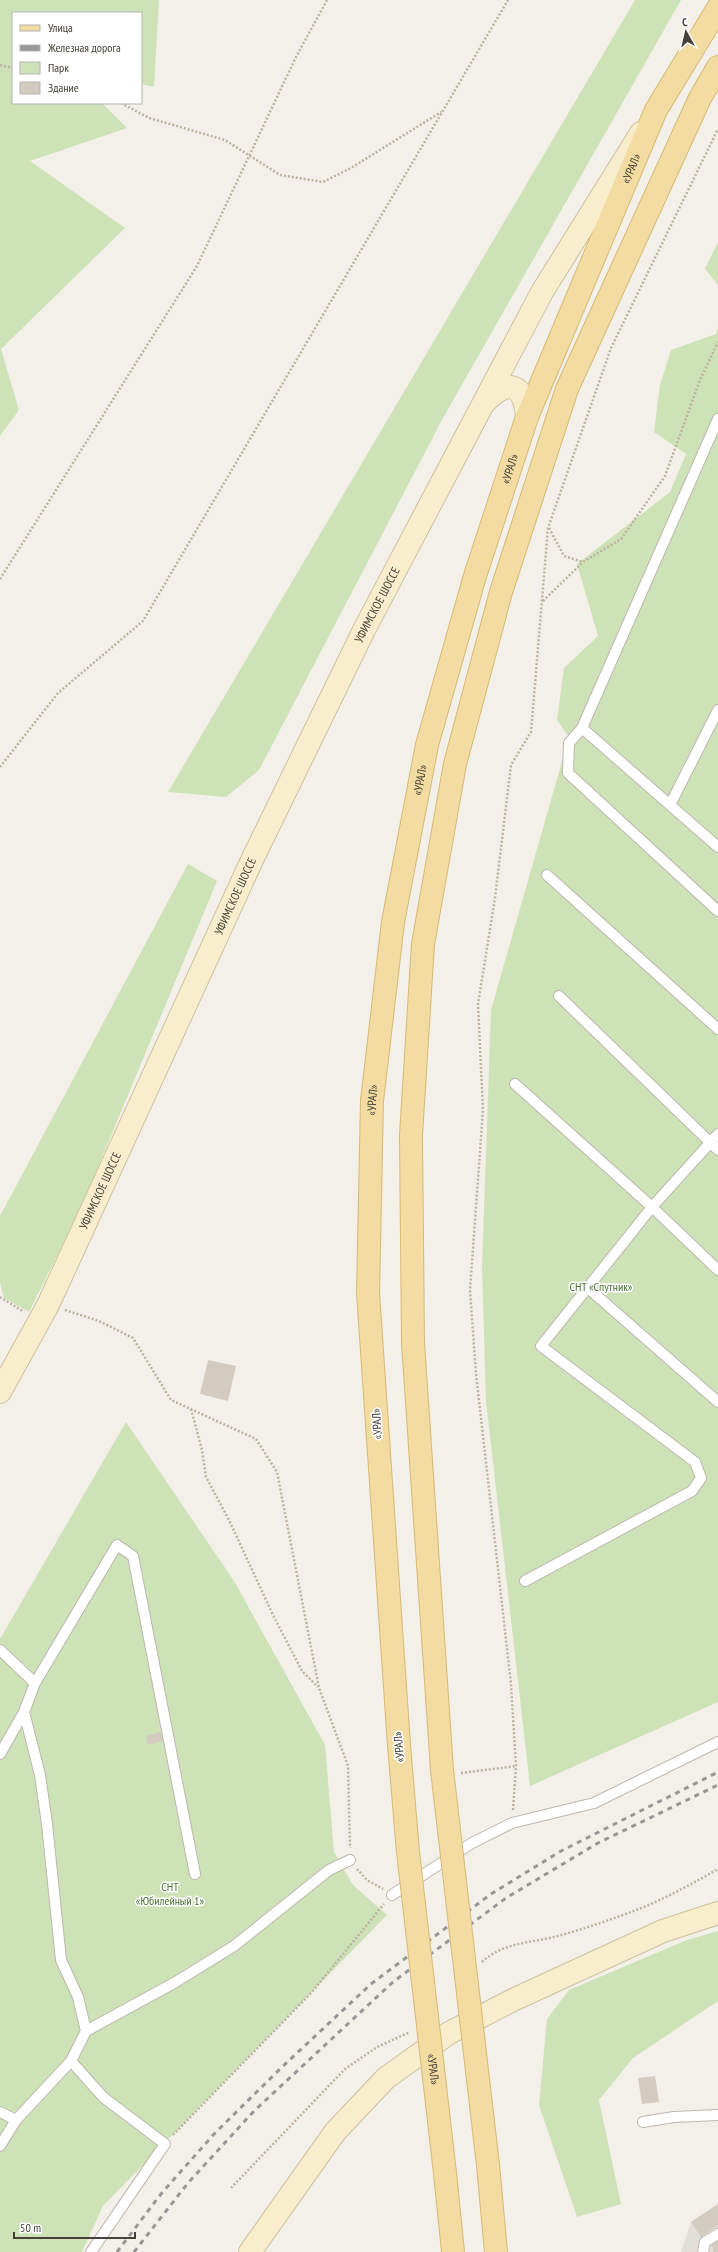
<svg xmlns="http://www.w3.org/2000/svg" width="718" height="2252" font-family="'PT Sans Narrow',sans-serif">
<rect width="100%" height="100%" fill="#f3f0e9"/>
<!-- industrial -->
<path fill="#e2dfda" d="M 718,2204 L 718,2252 L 681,2252 L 691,2222 Z"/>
<!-- green -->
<path fill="#cee2b7" d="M 0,0 L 159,0 L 154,87 L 141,84 L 141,13 L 13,13 L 13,103 L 102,103 L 127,128 L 30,161 L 125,228 L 1,349 L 19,410 L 0,436 Z
M 635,0 L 681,0 L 443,418 L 259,770 L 226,797 L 168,792 Z
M 718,242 L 718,285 L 705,269 Z
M 718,327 L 718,1702 L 530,1786 L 486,1401 L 482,1266 L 491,1010 L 569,737 L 557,720 L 564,668 L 598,636 L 577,564 L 670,492 L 686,454 L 654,432 L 660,385 L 671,350 L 716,334 Z
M 188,864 L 217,881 L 81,1208 L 29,1312 L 4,1298 L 0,1283 L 0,1216 Z
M 126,1422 L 234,1581 L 325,1745 L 334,1852 L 353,1885 L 387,1915 L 103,2206 L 82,2252 L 0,2252 L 0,1639 Z
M 718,1931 L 718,2001 L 633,2058 L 599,2100 L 621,2204 L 577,2217 L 539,2105 L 547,2019 L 569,1990 L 687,1940 Z"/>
<!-- building -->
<path fill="#d3cbc0" d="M 208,1360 L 236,1366 L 228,1401 L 200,1394 Z
M 161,1732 L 164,1741 L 148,1745 L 146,1736 Z
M 655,2076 L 659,2102 L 642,2104 L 638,2078 Z
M 718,2204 L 718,2225 L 701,2237 L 691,2222 Z
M 718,2242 L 718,2252 L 713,2252 L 712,2243 Z"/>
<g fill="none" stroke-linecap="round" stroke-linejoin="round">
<!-- lane casing -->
<g stroke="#bdb7ad" stroke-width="12">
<path id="lane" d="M 718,419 L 582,728 L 569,743 L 568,773 L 718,911
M 582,728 L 718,847
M 670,805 L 718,710
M 547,875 L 718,1029
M 559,996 L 718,1150
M 515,1084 L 652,1207 L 718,1270
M 588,1288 L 718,1402
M 525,1581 L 692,1491 L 701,1478 L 695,1462 L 541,1346 L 652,1207 L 718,1134
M 0,1650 L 35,1683
M 24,1712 L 40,1775 L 47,1824 L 61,1960 L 78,1997 L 86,2031
M 0,1754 L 24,1712 L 35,1683 L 117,1545 L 133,1556 L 195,1874
M 392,1895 L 472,1843 L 512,1823 L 594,1803 L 718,1742
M 71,2061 L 103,2097 L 165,2144 L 91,2252
M 0,2112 L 16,2120
M 643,2122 L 674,2117 L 718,2115
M 0,2146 L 16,2120 L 71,2061 L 86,2031 L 174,1983 L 234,1946 L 329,1870 L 350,1860
M 703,2252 L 705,2242 L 718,2234"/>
</g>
<!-- secondary casing -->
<g stroke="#cdc19e" stroke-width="24">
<g id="secondary">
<path d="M 485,402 C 508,378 524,383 527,417"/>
<path id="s1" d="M 0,1392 L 48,1305 L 252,860 L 364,630 L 542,292 L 641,133"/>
<path d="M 250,2252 L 335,2132 L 386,2078 L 449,2033 L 515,1999 L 663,1931 L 718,1913"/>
</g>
</g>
<!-- primary casing -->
<g stroke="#d6b973" stroke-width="24">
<g id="primary">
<path id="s2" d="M 399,1745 L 368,1293 L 372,1101 L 393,922 L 427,745 L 475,576 L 527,417 L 656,110 L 718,8"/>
<path d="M 442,1770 L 413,1343 L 411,1135 L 423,944 L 455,764 L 501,592 L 567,389 L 700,98 L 718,67"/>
<path d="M 488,2165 L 496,2252"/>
<path d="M 445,2173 L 453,2252"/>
</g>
</g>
<!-- path -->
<path stroke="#bdb3a0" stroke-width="2.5" stroke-dasharray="2 2" stroke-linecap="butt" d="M 0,65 L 13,68
M 121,103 L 149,118 L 225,140 L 280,175 L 323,182 L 351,168 L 441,112
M 549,528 L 564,556 L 583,562 L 621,539 L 665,476 L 700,380 L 718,342
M 0,579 L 197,266 L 296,57 L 327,0
M 543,601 L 583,562
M 0,767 L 58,693 L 143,621 L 508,0
M 0,1297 L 24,1312
M 65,1310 L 99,1321 L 133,1338 L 171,1400 L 256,1439 L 277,1472 L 319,1688 L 348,1766 L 350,1848
M 191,1409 L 202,1450 L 206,1477 L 229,1520 L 273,1615 L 302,1671 L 318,1687
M 461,1773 L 516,1766
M 513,1810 L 516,1766 L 511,1684 L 476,1374 L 470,1290 L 483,1110 L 478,1004 L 495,898 L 511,765 L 531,732 L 548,528 L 611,348 L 718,129
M 357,1869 L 367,1880 L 383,1889
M 482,1962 C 503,1942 532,1943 558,1936 C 583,1929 607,1921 631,1912 C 661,1901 690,1885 718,1869
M 173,2135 L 312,1992 L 384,1904
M 231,2188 L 345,2069 L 377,2047 L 410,2032"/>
<!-- lane -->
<use href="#lane" stroke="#fff" stroke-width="10"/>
<!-- secondary -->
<use href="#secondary" stroke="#f8eecd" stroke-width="22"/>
<!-- primary -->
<use href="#primary" stroke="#f3dca2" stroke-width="22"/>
<!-- rail -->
<path stroke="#979797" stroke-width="3" stroke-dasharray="5 5" stroke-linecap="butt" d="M 117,2252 L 161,2194 L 214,2134 L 282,2067 L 371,1984 L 491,1894 L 561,1851 L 718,1772
M 134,2252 L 188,2183 L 254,2111 L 393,1982 L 506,1898 L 598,1843 L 718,1785"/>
<!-- primary-bridge casing -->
<g stroke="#d6b973" stroke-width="24" stroke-linecap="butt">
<g id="primary-bridge">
<path id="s3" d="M 399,1745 L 408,1852 L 445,2173"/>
<path d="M 442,1770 L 488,2165"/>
</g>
</g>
<!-- primary-bridge -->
<use href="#primary-bridge" stroke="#f3dca2" stroke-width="22"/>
</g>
<g text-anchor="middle" stroke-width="3" stroke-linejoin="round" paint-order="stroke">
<!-- street labels -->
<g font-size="12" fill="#454038" stroke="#fff">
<text dy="4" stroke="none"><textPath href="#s2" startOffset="1618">«УРАЛ»</textPath></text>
<text dy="4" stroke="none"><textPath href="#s2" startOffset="1294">«УРАЛ»</textPath></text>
<text dy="4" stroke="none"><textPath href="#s1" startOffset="873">УФИМСКОЕ ШОССЕ</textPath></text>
<text dy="4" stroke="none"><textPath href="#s2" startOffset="970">«УРАЛ»</textPath></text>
<text dy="4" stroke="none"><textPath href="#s1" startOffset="549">УФИМСКОЕ ШОССЕ</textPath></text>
<text dy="4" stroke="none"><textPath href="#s2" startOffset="646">«УРАЛ»</textPath></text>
<text dy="4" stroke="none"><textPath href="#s1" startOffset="225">УФИМСКОЕ ШОССЕ</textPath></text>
<text transform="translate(377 1424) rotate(-94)" y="4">«УРАЛ»</text>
<text transform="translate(399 1747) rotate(-95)" y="4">«УРАЛ»</text>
<text dy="4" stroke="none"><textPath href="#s3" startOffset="326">«УРАЛ»</textPath></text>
</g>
<!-- park labels -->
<g font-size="12" fill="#4a7132" stroke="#fff">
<text x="601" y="1291">СНТ «Спутник»</text>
<text x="170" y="1891">СНТ<tspan x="170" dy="14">«Юбилейный 1»</tspan></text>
</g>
</g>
<!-- legend -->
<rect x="12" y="12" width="130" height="92" fill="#ffffff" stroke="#b5b3af"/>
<rect x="20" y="25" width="20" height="6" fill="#f3dca2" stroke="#b5b3af"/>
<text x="48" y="32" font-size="12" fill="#454038">Улица</text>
<rect x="20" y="45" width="20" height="6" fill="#979797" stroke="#b5b3af"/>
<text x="48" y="52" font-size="12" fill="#454038">Железная дорога</text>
<rect x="20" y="62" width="20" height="12" fill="#cee2b7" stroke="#b5b3af"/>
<text x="48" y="72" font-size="12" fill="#454038">Парк</text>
<rect x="20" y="82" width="20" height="12" fill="#d3cbc0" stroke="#b5b3af"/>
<text x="48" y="92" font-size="12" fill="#454038">Здание</text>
<!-- north arrow -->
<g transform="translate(686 32) rotate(352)" stroke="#ffffff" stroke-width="3" paint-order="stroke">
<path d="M0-3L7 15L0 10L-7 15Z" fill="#454038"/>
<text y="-6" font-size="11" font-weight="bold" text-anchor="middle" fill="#454038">С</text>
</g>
<!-- scale -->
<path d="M14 2232v6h121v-6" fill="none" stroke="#454038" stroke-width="2"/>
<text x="20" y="2232" font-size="12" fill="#454038" stroke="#ffffff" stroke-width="3" paint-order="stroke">50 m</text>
</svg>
